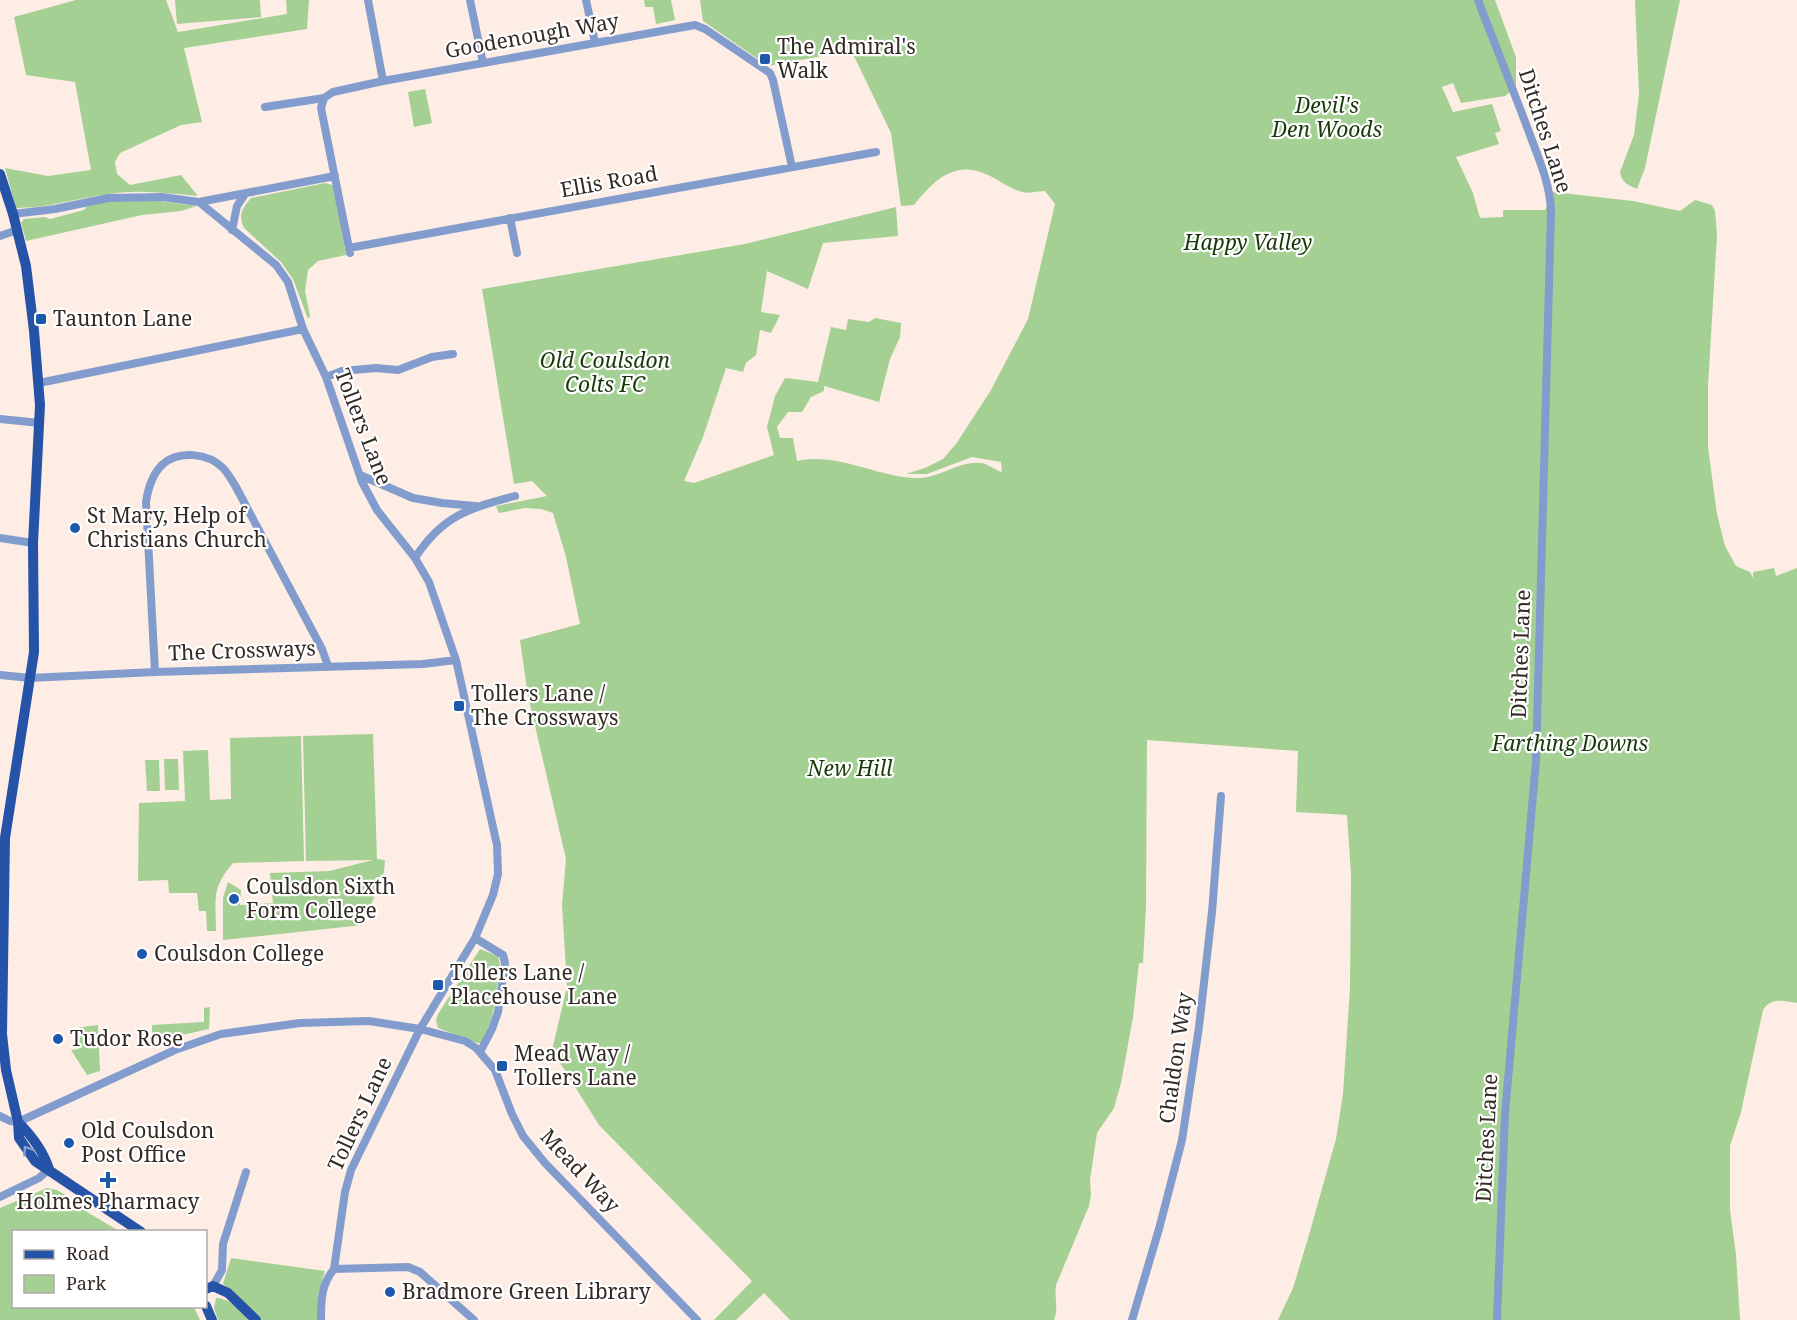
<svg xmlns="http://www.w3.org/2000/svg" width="1797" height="1320" font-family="'Noto Serif',serif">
<rect width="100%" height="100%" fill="#feede4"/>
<!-- green -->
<path fill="#a4d094" d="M 76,0 L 166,0 L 178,32 L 287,14 L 286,0 L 309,0 L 307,29 L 184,48 L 202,122 L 181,125 L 120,153 L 115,162 L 117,174 L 130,185 L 181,175 L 198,196 C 167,193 139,189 109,194 C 77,198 48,208 16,208 L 5,168 L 48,176 L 91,170 L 75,82 L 26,75 L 14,17 Z
M 175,0 L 260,0 L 261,17 L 177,24 Z
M 644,0 L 671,0 L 675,20 L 656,24 L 653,7 L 645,7 Z
M 700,0 L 1495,0 L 1516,57 L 1516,87 L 1505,96 L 1461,103 L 1453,83 L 1442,87 L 1453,112 L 1492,104 L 1501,131 L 1495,133 L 1499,144 L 1456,157 L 1473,193 L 1480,218 L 1503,217 L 1503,210 L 1545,210 L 1553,192 L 1633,201 L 1680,211 L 1695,200 L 1712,205 L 1715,211 L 1717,235 L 1708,386 L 1708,447 L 1717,514 L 1725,546 L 1736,566 L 1750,572 L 1753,578 L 1753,572 L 1774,568 L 1776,576 L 1797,568 L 1797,1003 C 1784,1001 1771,997 1763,1010 L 1741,1112 L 1730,1146 L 1730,1210 L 1736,1255 L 1740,1320 L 1278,1320 L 1293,1288 L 1309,1235 L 1336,1139 L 1343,1094 L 1350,988 L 1351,874 L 1347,815 L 1296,812 L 1298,751 L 1147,740 L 1146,906 L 1143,963 L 1139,963 L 1133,1017 L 1121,1083 L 1114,1108 L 1097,1133 L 1090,1180 L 1091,1195 L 1089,1206 L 1056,1285 C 1054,1298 1059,1307 1054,1320 L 790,1320 L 764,1293 L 736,1320 L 714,1320 L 752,1281 L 599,1125 L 552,1050 L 567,987 L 562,904 L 566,859 L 528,696 L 520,640 L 580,624 L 566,557 L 553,513 L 541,509 L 525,508 L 499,513 L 496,506 L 547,496 L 532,481 L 514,484 L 482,289 L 745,244 L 896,207 L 898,236 L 823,243 L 808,289 L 767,271 L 761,312 L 780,315 L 771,333 L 760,330 L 756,355 L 746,363 L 743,372 L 726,368 L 703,437 L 684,481 L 694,483 L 774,455 L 767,427 L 775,396 L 785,378 L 818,382 L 831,327 L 846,330 L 848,319 L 869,322 L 875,318 L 901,323 L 900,337 L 890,359 L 879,402 L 824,386 L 824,391 L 811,397 L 802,412 L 788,412 L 777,427 L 780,438 L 793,438 L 797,461 C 836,452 875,476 914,478 C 938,480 958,460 981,463 C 988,464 995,470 1002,472 L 1001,462 L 972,457 L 927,474 L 906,474 L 925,468 L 943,459 L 956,444 L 991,390 L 1028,319 L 1055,204 L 1045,191 C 1038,191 1028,194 1022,192 C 1010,189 999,180 988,175 C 955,159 934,180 914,205 L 901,206 L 891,133 L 854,56 L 850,52 L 844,52 L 768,66 L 703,21 Z
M 1635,0 L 1680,0 L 1645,168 L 1637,189 C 1628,185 1622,183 1620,172 L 1634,135 L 1639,94 Z
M 425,89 L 432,123 L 414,127 L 408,92 Z
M 325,183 L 332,185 L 334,188 L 346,255 L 318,261 L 308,270 L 305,291 L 310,316 L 308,319 L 293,279 L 281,262 L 244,228 C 238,215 242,208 251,198 Z
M 144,199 L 197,206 L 181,211 L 142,215 L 26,241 L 21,223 L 24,219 L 45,217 L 50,219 L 84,210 L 87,206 L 104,202 Z
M 373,734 L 377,859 L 385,860 L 384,872 L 363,925 L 223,940 L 223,898 L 228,882 L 241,890 L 240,905 L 273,903 L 270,873 L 329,871 L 373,860 L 306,861 L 303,736 Z
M 301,736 L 304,861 L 233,863 C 211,889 216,898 216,931 L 207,931 L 206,911 L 199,911 L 197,893 L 169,893 L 168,880 L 138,881 L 139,803 L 185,801 L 183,751 L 208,750 L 210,800 L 231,799 L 230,738 Z
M 164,759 L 178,759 L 179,790 L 165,790 Z
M 145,760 L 159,760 L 160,791 L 147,791 Z
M 480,949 L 498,956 L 500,964 C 495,995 497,1014 481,1043 L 477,1043 L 438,1028 L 436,1020 L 438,1014 Z
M 210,1007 L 209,1029 L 164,1039 L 152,1038 L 152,1025 L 204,1022 L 204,1008 Z
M 98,1025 L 100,1071 L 87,1075 L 71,1050 L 78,1049 L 75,1028 Z
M 47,1188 L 57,1190 L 69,1197 L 67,1200 L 119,1231 L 14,1232 L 14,1306 L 194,1307 L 200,1320 L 0,1320 L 0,1208 Z
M 231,1258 L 325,1271 L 318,1294 L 318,1320 L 262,1320 L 223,1284 Z
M 216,1298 C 230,1298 239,1310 249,1320 L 218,1320 L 214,1308 Z"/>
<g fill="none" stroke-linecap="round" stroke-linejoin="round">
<!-- minor -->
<path stroke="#829dcd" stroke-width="8" d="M 368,0 L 383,81
M 470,0 L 483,63
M 586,0 L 595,43
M 1478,0 C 1495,45 1513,89 1530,135 C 1539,159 1550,184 1551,211 L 1536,761 L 1505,1114 L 1497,1320
M 324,98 L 321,108 L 350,253
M 265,107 L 324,98 L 333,92 L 383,81 L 695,25 L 705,29 L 770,73 L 773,80 L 792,167
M 199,202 L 335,176
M 13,214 L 55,209 L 108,198 L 162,197 L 199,202 L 276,265 L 288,282 L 303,329 L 326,377 L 362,482 L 377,510 L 415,558 L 429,582 L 456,660 L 497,845 L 498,874 L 493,895 L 475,938 L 420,1029 L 351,1170 L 345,1192 L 334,1269 C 321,1285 321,1300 321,1320
M 510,218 L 517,253
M 232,230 L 237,206 L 245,194
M 0,236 L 17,230
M 349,248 L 876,152
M 326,377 L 342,371 L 376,368 L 398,370 L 432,357 L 453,354
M 39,383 L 303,329
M 0,419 L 40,423
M 360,475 L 413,498 L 442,503 L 475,506
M 0,538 L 33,543
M 415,558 C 442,516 469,508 515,496
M 155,672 L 146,502 C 148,489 152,474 163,464 C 179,450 208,453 223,468 C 228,473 232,481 236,487 L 322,649 L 328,666
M 0,675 L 30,678 L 155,672 L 423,664 L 456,660
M 475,938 L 503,955 L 505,963 L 498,1012 L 492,1029 L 480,1052
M 0,1116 L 10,1121 L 18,1122 L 175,1050 L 221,1034 L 300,1023 L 369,1021 L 420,1029 L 465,1041 L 476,1048 L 495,1070 L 512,1114 L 523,1136 L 545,1163 L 697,1320
M 0,1197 L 39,1178 L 49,1169
M 334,1269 L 408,1267 L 420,1272 L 474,1320
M 213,1286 L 222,1270 L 223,1244 L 246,1172
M 1132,1320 L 1159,1229 L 1182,1140 L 1199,1027 L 1212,912 L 1221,796"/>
<!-- major -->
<path stroke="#2553a7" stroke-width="10" d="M 0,174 L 13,214 L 26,266 L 34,331 L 40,405 L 33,543 L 34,652 L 5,838 L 2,1034 L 6,1070 L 18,1122 L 19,1138 L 35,1161 L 141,1232
M 18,1122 C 32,1136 43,1150 49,1169
M 206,1289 L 213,1286 L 228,1293 L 256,1320
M 206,1306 L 212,1320"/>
</g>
<!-- one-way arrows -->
<defs><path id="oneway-chevron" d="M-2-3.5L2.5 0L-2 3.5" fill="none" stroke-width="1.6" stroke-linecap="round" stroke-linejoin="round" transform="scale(1.5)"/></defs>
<use stroke="#87a0cf" href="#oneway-chevron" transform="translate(27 1150) rotate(-124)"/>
<!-- markers -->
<g fill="#1d59ab" stroke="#fff" stroke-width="2">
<rect x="759" y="53" width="12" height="12" rx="3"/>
<rect x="35" y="313" width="12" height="12" rx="3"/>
<circle cx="75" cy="528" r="6"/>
<rect x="453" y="700" width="12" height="12" rx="3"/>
<circle cx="234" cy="899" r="6"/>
<circle cx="142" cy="954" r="6"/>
<rect x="432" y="979" width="12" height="12" rx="3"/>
<circle cx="58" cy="1039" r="6"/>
<rect x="496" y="1060" width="12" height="12" rx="3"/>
<circle cx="69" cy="1143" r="6"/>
<path d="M105 1171h6v6h6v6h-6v6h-6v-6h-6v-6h6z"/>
<circle cx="390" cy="1292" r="6"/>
</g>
<g text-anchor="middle" stroke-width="4.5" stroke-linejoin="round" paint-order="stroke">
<!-- street labels -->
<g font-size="21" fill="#342a24" stroke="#fff">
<text transform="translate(532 36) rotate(-10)" y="7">Goodenough Way</text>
<text transform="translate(1545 131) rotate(72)" y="7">Ditches Lane</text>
<text transform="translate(609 182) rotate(-10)" y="7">Ellis Road</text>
<text transform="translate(363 427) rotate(69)" y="7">Tollers Lane</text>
<text transform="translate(242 651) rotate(-2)" y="7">The Crossways</text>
<text transform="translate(1521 654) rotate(-88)" y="7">Ditches Lane</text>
<text transform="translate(1176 1058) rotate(-82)" y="7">Chaldon Way</text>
<text transform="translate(360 1114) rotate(-65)" y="7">Tollers Lane</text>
<text transform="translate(1487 1138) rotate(-87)" y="7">Ditches Lane</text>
<text transform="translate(580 1171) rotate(47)" y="7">Mead Way</text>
</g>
<!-- poi labels -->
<g font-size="21" fill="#342a24" stroke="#fff" text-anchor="start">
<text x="777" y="54">The Admiral's<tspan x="777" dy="24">Walk</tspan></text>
<text x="53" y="326">Taunton Lane</text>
<text x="87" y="523">St Mary, Help of<tspan x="87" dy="24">Christians Church</tspan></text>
<text x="471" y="701">Tollers Lane /<tspan x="471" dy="24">The Crossways</tspan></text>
<text x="246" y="894">Coulsdon Sixth<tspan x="246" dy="24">Form College</tspan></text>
<text x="154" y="961">Coulsdon College</text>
<text x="450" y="980">Tollers Lane /<tspan x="450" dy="24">Placehouse Lane</tspan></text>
<text x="70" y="1046">Tudor Rose</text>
<text x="514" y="1061">Mead Way /<tspan x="514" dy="24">Tollers Lane</tspan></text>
<text x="81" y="1138">Old Coulsdon<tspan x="81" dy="24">Post Office</tspan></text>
<text x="108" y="1209" text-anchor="middle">Holmes Pharmacy</text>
<text x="402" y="1299">Bradmore Green Library</text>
</g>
<!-- park labels -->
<g font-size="21" font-style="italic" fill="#193908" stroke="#fff">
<text x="1327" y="113">Devil's<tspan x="1327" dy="24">Den Woods</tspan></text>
<text x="1248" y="250">Happy Valley</text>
<text x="605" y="368">Old Coulsdon<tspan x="605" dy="24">Colts FC</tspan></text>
<text x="1570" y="751">Farthing Downs</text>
<text x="850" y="776">New Hill</text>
</g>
</g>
<!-- legend -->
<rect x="12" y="1230" width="195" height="78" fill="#ffffff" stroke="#aeaaa7" stroke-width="1.5"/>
<rect x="24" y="1250" width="30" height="9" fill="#2553a7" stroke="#aeaaa7" stroke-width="1.5"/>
<text x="66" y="1260" font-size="18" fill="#342a24">Road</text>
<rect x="24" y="1275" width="30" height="18" fill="#a4d094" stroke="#aeaaa7" stroke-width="1.5"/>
<text x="66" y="1290" font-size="18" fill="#342a24">Park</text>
</svg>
